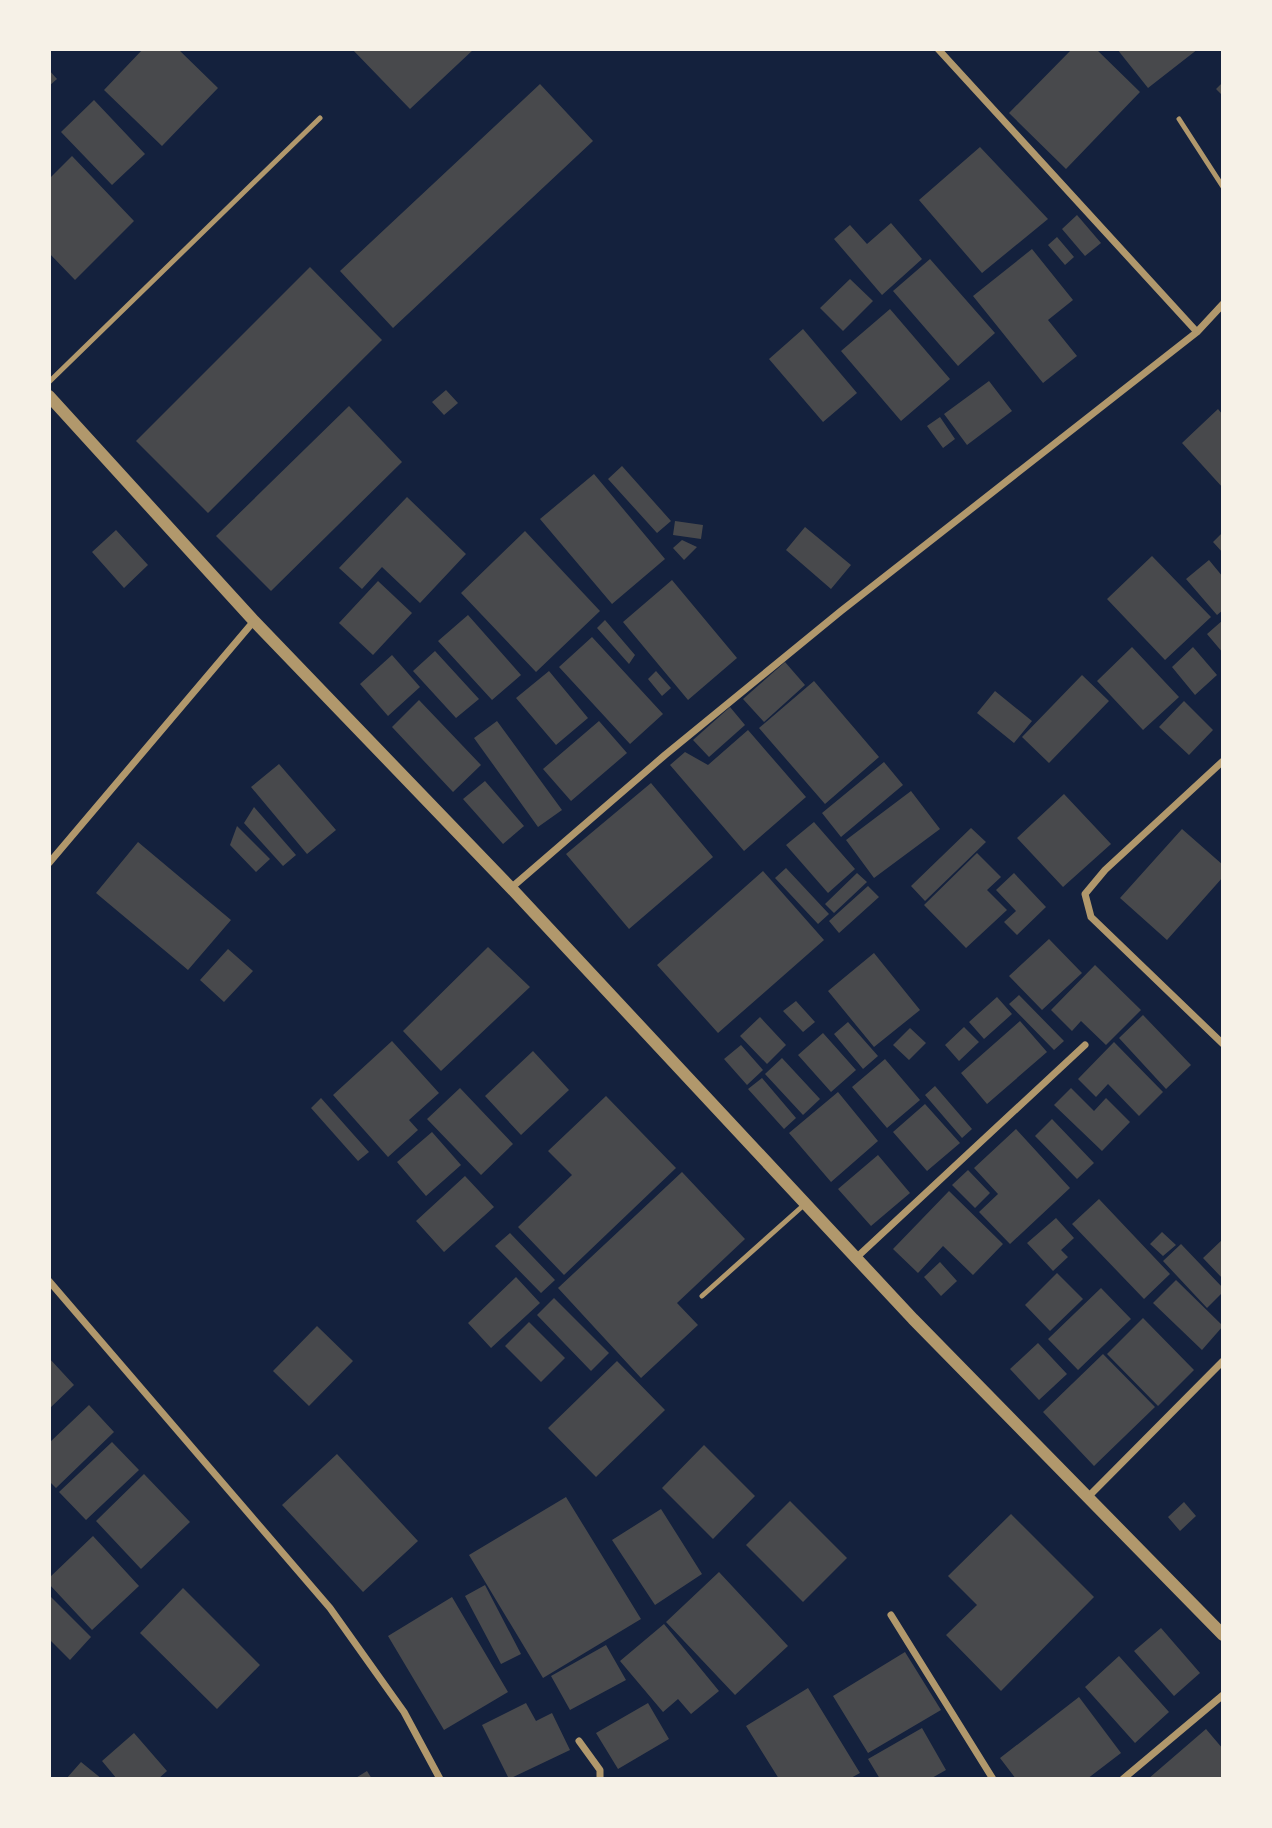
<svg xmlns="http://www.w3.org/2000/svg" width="1272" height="1828" font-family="Raleway,sans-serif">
<rect width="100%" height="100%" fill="#14213d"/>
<!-- building -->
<path fill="#48494c" d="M 143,49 L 178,49 L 218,88 L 162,146 L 104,90 Z
M 352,49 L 474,49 L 410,109 Z
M 1072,49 L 1096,49 L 1140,92 L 1066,169 L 1009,113 Z
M 1117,49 L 1198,49 L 1148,88 Z
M 49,70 L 57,79 L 49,86 Z
M 1223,82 L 1223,96 L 1216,89 Z
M 540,84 L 593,141 L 393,328 L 340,271 Z
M 94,100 L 145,154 L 112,185 L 61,132 Z
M 980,147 L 1048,219 L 982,273 L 919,200 Z
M 72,156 L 134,221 L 75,280 L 49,253 L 49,179 Z
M 1077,215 L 1101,243 L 1085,256 L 1062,229 Z
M 891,223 L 922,259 L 882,295 L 834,239 L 850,225 L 867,244 Z
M 1057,237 L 1074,257 L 1065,265 L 1048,245 Z
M 1032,249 L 1073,300 L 1048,320 L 1077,356 L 1043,383 L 973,296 Z
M 930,259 L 995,333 L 958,366 L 893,291 Z
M 310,267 L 382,340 L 208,513 L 136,441 Z
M 850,279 L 873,301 L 843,331 L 820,308 Z
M 890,309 L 950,379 L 901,421 L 841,351 Z
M 803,329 L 857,393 L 823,422 L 769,359 Z
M 989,381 L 1012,411 L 967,445 L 944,414 Z
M 446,390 L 458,403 L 444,415 L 432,402 Z
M 349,406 L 402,462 L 271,591 L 216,536 Z
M 1218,409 L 1223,415 L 1223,488 L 1182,443 Z
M 940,417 L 955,439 L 943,448 L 927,426 Z
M 622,466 L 671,521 L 657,533 L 608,479 Z
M 594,474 L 665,559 L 612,604 L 540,519 Z
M 407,497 L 466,554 L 420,603 L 382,567 L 362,589 L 339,568 Z
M 675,521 L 703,525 L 701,539 L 673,535 Z
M 805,527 L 851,565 L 831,589 L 786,550 Z
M 116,530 L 148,565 L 124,588 L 92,552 Z
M 525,531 L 600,611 L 536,672 L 461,593 Z
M 1223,532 L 1223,553 L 1213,542 Z
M 682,540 L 697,547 L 684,560 L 673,548 Z
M 1152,556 L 1211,617 L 1165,660 L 1107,599 Z
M 1209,560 L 1223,577 L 1223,610 L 1217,615 L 1186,579 Z
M 672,580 L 737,658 L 688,700 L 623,622 Z
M 378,581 L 412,613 L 373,655 L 339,623 Z
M 468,615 L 521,675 L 492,700 L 438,641 Z
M 605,620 L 635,655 L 629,664 L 597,628 Z
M 1223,620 L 1223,653 L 1207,634 Z
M 592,637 L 663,714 L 630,744 L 559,667 Z
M 1132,647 L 1179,697 L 1143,730 L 1097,681 Z
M 1193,647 L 1217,675 L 1195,695 L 1172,667 Z
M 435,651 L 479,699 L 456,718 L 413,671 Z
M 392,655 L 420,687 L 388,716 L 360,684 Z
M 785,662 L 805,685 L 764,722 L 743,699 Z
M 549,671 L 588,718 L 556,745 L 516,698 Z
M 656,671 L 671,688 L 662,696 L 648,679 Z
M 1082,675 L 1109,701 L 1049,763 L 1022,737 Z
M 814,681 L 879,757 L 825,804 L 759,728 Z
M 995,691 L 1032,721 L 1014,743 L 977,713 Z
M 419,700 L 481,765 L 453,792 L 392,727 Z
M 1184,701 L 1213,730 L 1189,755 L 1159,727 Z
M 730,707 L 745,725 L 709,757 L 693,740 Z
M 497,721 L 562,810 L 538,827 L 474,738 Z
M 599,721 L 627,753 L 571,801 L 543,769 Z
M 748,730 L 806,797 L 744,851 L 670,765 L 685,752 L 708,765 Z
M 884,762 L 903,785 L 841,837 L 822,813 Z
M 279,764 L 336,830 L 307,854 L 251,787 Z
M 485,781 L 524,826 L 503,844 L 463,799 Z
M 651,783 L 713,857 L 629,929 L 566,854 Z
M 911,791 L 940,829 L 874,878 L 846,840 Z
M 1064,794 L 1111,844 L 1063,887 L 1017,838 Z
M 254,807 L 296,855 L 283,866 L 244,823 Z
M 814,822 L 855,869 L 828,893 L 786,845 Z
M 237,826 L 270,859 L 256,872 L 230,845 Z
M 971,828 L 986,842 L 925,901 L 911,886 Z
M 1182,829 L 1223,865 L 1223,877 L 1167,940 L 1120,898 Z
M 138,842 L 231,920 L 188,970 L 96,893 Z
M 977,853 L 1001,877 L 987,890 L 1007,910 L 966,948 L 924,905 Z
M 786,868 L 829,914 L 818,924 L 775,878 Z
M 763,871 L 824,940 L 718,1033 L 657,965 Z
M 857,873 L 867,882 L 834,913 L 825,904 Z
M 1014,873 L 1046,907 L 1017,935 L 1004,922 L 1016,911 L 996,890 Z
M 868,886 L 879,897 L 839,933 L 829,921 Z
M 1049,939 L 1082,973 L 1042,1010 L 1009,976 Z
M 488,947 L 530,987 L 441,1071 L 403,1031 Z
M 228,949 L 253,971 L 224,1002 L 200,980 Z
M 874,953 L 920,1010 L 874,1047 L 828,991 Z
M 1095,965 L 1141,1010 L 1106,1045 L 1081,1021 L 1072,1031 L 1051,1010 Z
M 1019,995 L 1064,1041 L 1054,1050 L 1009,1004 Z
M 997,997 L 1012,1014 L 984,1039 L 969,1022 Z
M 796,1001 L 815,1022 L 803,1032 L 783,1011 Z
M 1143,1015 L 1191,1065 L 1166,1089 L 1119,1038 Z
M 760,1017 L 786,1045 L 767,1064 L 740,1036 Z
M 1020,1021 L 1047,1052 L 987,1104 L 961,1073 Z
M 848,1022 L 878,1056 L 863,1069 L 834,1034 Z
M 964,1027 L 979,1042 L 959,1061 L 945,1045 Z
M 910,1028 L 926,1043 L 909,1060 L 893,1045 Z
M 823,1033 L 856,1070 L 831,1092 L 798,1055 Z
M 392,1041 L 439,1093 L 409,1120 L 418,1130 L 388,1157 L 333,1095 Z
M 1114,1042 L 1163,1092 L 1139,1116 L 1108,1084 L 1096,1097 L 1078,1079 Z
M 741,1045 L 763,1070 L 747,1085 L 724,1059 Z
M 533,1051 L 569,1090 L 521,1135 L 485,1096 Z
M 782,1058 L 820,1099 L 803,1115 L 765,1074 Z
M 885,1059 L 920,1100 L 887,1128 L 852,1087 Z
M 762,1078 L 796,1118 L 784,1129 L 748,1089 Z
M 935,1086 L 972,1129 L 962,1138 L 925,1095 Z
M 460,1088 L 513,1144 L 481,1175 L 427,1119 Z
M 1071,1088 L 1094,1111 L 1106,1098 L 1130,1122 L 1102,1151 L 1054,1105 Z
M 838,1092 L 878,1141 L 831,1182 L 789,1133 Z
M 606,1096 L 676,1168 L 564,1275 L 518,1227 L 572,1175 L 548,1151 Z
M 321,1098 L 369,1152 L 358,1161 L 311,1108 Z
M 925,1104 L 960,1143 L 927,1171 L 893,1132 Z
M 1052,1119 L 1094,1163 L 1077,1179 L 1035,1136 Z
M 1016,1129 L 1070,1188 L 1010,1244 L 979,1212 L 998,1194 L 974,1168 Z
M 432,1132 L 461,1165 L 426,1196 L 397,1162 Z
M 878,1155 L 910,1193 L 871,1226 L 838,1189 Z
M 968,1170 L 990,1193 L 975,1208 L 952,1185 Z
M 682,1172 L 745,1239 L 677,1303 L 698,1325 L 641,1378 L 558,1288 Z
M 465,1176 L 494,1207 L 444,1252 L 416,1221 Z
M 949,1191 L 1003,1244 L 973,1275 L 943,1246 L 918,1273 L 893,1249 Z
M 1099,1199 L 1170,1274 L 1144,1299 L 1072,1224 Z
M 1056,1218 L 1074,1238 L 1061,1250 L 1068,1257 L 1053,1271 L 1027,1243 Z
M 1162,1232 L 1176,1245 L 1163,1256 L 1150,1244 Z
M 510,1233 L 555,1280 L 541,1293 L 495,1246 Z
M 1223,1239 L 1223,1279 L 1203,1258 Z
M 1181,1244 L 1223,1288 L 1223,1292 L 1207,1308 L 1163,1261 Z
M 940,1262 L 957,1281 L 941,1296 L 924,1277 Z
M 1057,1273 L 1083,1299 L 1050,1331 L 1025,1305 Z
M 516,1277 L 540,1303 L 491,1348 L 468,1323 Z
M 1176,1280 L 1223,1326 L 1202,1350 L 1153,1303 Z
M 1101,1288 L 1131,1319 L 1078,1370 L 1048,1339 Z
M 554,1298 L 609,1353 L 591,1371 L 537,1315 Z
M 1143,1318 L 1194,1370 L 1158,1406 L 1107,1354 Z
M 529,1322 L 565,1358 L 541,1382 L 505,1346 Z
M 317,1326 L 353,1361 L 309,1406 L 273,1371 Z
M 1038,1343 L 1067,1374 L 1039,1400 L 1010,1369 Z
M 1103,1354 L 1155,1407 L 1094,1466 L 1043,1412 Z
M 49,1358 L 74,1385 L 49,1409 Z
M 617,1361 L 665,1410 L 596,1477 L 548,1428 Z
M 89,1405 L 114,1432 L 56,1488 L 49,1481 L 49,1443 Z
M 112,1442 L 139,1470 L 86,1520 L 59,1492 Z
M 704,1445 L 755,1496 L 713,1539 L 662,1488 Z
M 337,1454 L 418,1541 L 363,1592 L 282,1505 Z
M 144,1474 L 190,1522 L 141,1569 L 96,1521 Z
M 566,1497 L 641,1619 L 543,1678 L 469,1555 Z
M 790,1501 L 847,1558 L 803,1602 L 746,1545 Z
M 1184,1502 L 1196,1516 L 1180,1531 L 1168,1517 Z
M 661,1509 L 702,1574 L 655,1605 L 612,1540 Z
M 1011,1514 L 1094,1597 L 1001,1691 L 946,1635 L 977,1605 L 948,1576 Z
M 93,1536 L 139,1586 L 92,1630 L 49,1584 L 49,1578 Z
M 719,1572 L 788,1646 L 735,1695 L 666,1622 Z
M 485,1585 L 521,1654 L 501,1664 L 465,1596 Z
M 183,1588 L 260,1665 L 217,1709 L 140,1633 Z
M 49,1595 L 91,1637 L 70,1660 L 49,1639 Z
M 452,1597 L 508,1692 L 444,1730 L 388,1636 Z
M 664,1624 L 719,1691 L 691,1714 L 678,1699 L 663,1712 L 620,1661 Z
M 1161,1628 L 1200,1673 L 1174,1696 L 1134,1651 Z
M 606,1645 L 626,1680 L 570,1710 L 551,1676 Z
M 905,1652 L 941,1710 L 868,1753 L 833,1696 Z
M 1119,1656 L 1169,1712 L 1135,1743 L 1085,1687 Z
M 808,1688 L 860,1773 L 849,1779 L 779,1779 L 746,1726 Z
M 1079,1697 L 1121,1753 L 1087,1779 L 1016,1779 L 1000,1758 Z
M 526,1703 L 536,1721 L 552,1713 L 570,1750 L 509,1779 L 482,1725 Z
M 648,1703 L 669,1739 L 618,1769 L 596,1733 Z
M 922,1728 L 946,1770 L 930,1779 L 880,1779 L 868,1759 Z
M 1206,1729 L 1223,1749 L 1223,1779 L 1148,1779 Z
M 134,1733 L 167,1771 L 158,1779 L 117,1779 L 102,1761 Z
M 81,1762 L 102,1779 L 66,1779 Z
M 367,1771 L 372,1779 L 354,1779 Z"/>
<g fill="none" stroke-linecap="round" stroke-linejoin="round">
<!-- service -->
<path stroke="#b1986c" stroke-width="5" d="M 1179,119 L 1223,187
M 49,382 L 320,118
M 702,1296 L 805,1204"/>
<!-- minor -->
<path stroke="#b1986c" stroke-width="7" d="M 938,49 L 1197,332
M 1223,761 L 1105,870 L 1085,894 L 1091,917 L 1223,1044
M 49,863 L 254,621
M 511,888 L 665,755 L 841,611 L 1197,332 L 1223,304
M 856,1258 L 1085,1045
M 49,1281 L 330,1608 L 404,1712 L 440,1779
M 1088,1497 L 1223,1361
M 891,1615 L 993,1779
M 579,1741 L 600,1770 L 600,1779
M 1123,1779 L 1223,1695"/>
<!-- tertiary -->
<path stroke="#b1986c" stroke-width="12" d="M 49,396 L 254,621 L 511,888 L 913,1319 L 1223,1635"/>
</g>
<!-- border -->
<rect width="1272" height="1828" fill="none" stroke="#f6f1e7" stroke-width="102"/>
</svg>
